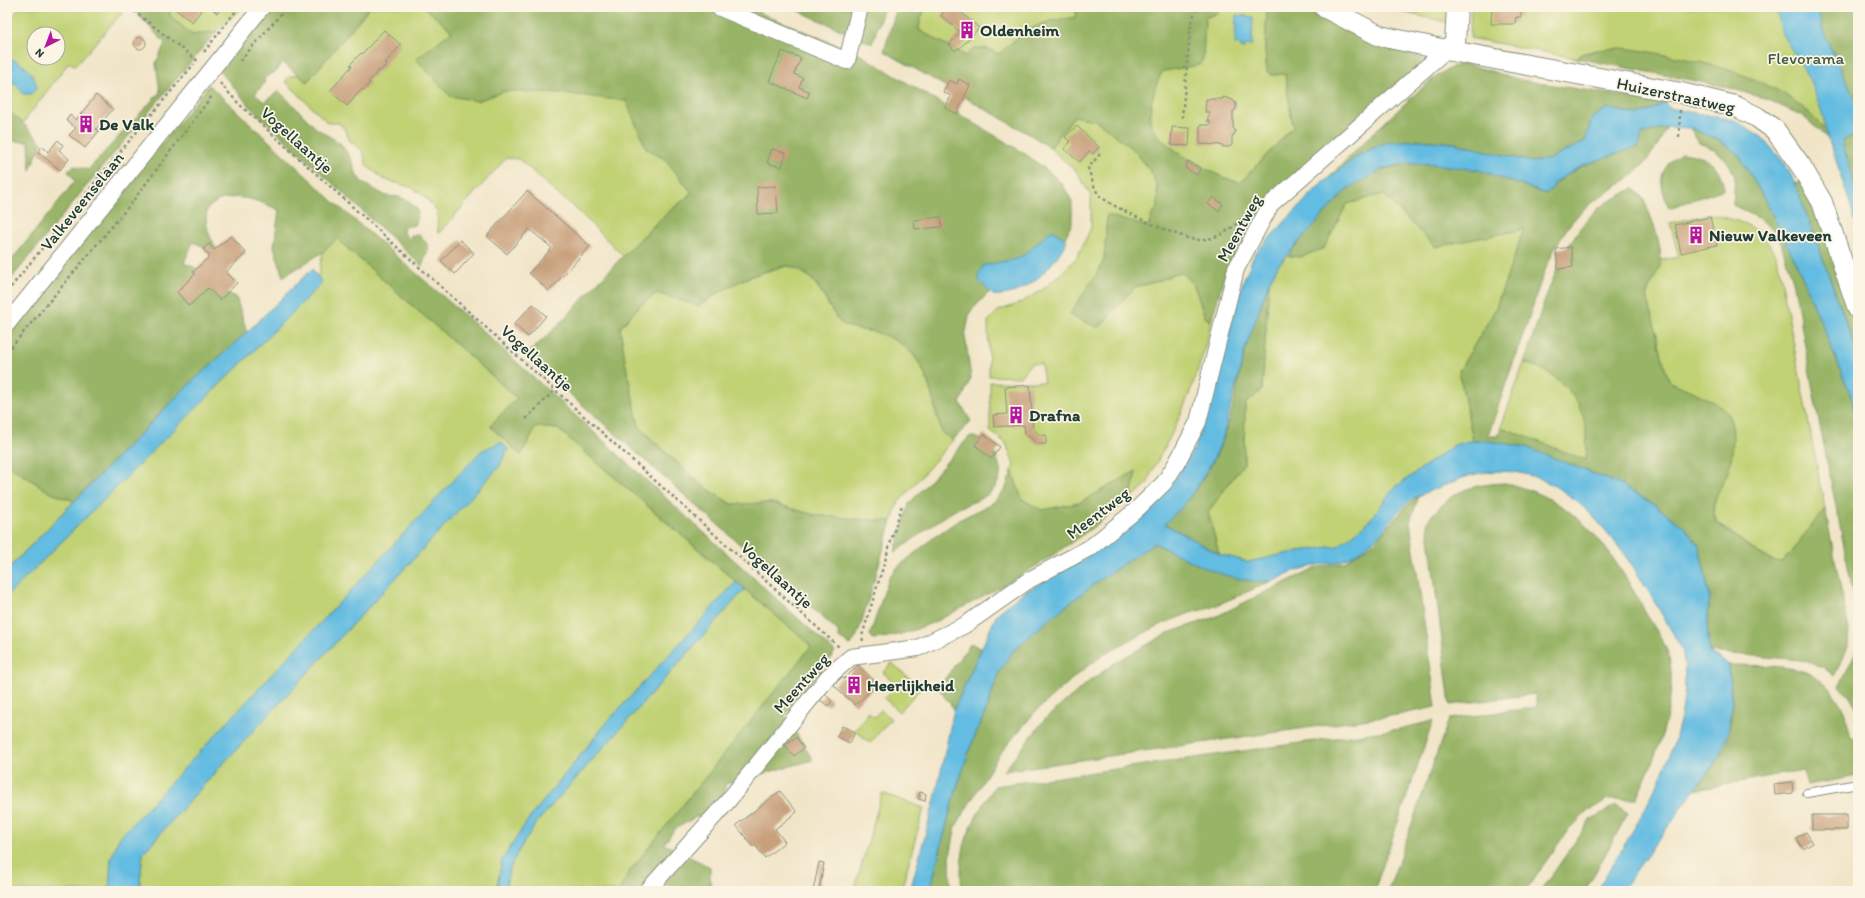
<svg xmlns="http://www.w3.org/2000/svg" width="1865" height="898" font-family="Itim,sans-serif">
<rect width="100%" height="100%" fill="#fcf5e5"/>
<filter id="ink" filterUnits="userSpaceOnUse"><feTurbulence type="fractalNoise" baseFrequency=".025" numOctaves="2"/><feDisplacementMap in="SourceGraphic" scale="8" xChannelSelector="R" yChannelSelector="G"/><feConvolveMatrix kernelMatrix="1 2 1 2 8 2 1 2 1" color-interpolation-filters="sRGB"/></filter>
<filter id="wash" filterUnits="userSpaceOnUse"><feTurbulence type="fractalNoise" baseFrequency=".012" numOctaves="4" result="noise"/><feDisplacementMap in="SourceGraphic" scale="16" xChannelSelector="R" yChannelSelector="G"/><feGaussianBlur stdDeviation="0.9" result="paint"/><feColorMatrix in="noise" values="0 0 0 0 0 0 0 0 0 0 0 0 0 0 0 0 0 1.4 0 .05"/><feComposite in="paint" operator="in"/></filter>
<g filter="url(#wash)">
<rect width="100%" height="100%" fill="#f1e5c8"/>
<!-- green -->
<path fill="#c1d275" stroke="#708854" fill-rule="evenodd" d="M 20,7 L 115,7 L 122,13 L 75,66 L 69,62 L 23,123 L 7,110 L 7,24 ZM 34,34 L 58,34 L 58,58 L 34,58 Z
M 169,7 L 243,7 L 217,31 L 192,35 L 170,16 Z
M 370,7 L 424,7 L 452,31 L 477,101 L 505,91 L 562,93 L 626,100 L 646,148 L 666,160 L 692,193 L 663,216 L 623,256 L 571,204 L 560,196 L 519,159 L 506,158 L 438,234 L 437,211 L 422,194 L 410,187 L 383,179 L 366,165 L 363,151 L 350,141 L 344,128 L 338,123 L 328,123 L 285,81 L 290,76 L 298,75 L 307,82 Z
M 926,7 L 1077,7 L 1075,18 C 1038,20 1025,30 999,54 L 985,48 L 966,56 L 919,30 L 920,20 Z
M 1225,7 L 1267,7 L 1265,51 L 1267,72 L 1272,75 L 1285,74 L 1293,127 L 1240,183 C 1216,177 1167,150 1153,129 C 1145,117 1155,82 1163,71 L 1199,65 L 1203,59 L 1205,18 L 1215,14 Z
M 1387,7 L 1450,7 L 1450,23 L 1389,9 Z
M 1471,7 L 1858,7 L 1858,148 L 1823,115 L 1826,130 L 1806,110 L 1596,50 L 1584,53 L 1576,58 L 1470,38 Z
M 1074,116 L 1095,120 L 1105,127 L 1135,151 L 1153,175 L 1157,187 L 1158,207 L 1152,215 L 1148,228 L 1107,215 L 1104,260 L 1096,275 L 1115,309 L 1135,287 L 1159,281 L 1175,273 L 1182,273 L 1190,280 L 1195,288 L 1205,317 L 1211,322 C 1200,374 1179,423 1153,469 C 1150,474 1150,479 1147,484 C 1143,489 1136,494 1131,498 L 1136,471 L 1079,503 L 1042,510 L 1022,499 L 1012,471 L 1014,465 L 1006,443 L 990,431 L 990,382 L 1044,382 L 1041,364 L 1031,363 L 1020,377 L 989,376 L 988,321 L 998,311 L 1020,303 L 1043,289 L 1060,275 L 1077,257 L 1091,228 L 1091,196 L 1077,172 L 1050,148 Z
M 1383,194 L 1435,247 L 1524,229 L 1495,310 L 1459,371 L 1473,441 L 1454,445 L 1393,489 L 1375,514 L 1364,526 L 1338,546 L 1299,551 L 1248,562 L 1219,554 L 1208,512 L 1244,463 L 1245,404 L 1262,390 L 1269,282 L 1279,264 L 1288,256 L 1301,257 L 1324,248 L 1347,204 Z
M 1711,214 C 1747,223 1763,226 1778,262 L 1825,509 L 1783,562 L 1775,562 L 1754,550 L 1718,523 L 1713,511 L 1716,496 L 1728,470 L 1732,450 L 1700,395 L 1670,382 L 1666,372 L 1647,295 C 1650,282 1659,273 1661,260 L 1679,257 L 1670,223 Z
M 337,239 L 518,399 L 490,426 L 521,455 L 536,427 L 558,429 L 736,582 L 609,720 L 528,820 L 502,860 L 496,891 L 139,891 L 143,853 L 219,768 L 499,467 L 508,449 L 111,859 L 109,891 L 7,891 L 7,596 L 322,283 L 318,277 L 323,252 Z
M 789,266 C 823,280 819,296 839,320 C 847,330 868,330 879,333 C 928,347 929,392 942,433 L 953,440 L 898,503 L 892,521 L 856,519 L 814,515 L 772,503 L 731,504 L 699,483 L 639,427 L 626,366 L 620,328 L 640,305 L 657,293 L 698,306 C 731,284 750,274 789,266 Z
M 1524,363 C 1549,368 1573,387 1582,412 C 1588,427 1587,445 1586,461 L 1501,427 Z
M 7,462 L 9,466 L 51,493 L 74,501 L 7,570 Z
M 745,589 L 812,646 L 629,872 L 619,891 L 507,891 C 503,869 526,840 537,822 Z
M 892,663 L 921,688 L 899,712 L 884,698 L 896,686 L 883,672 Z
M 881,710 L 891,719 L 870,743 L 855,730 L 869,712 L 874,717 Z
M 882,793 L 924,808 L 901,891 L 854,891 Z"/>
<!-- forest -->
<path fill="#98b466" stroke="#5c784d" d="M 131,7 L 169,7 L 170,16 L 192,35 L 217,31 L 88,184 L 7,284 L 7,266 L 75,181 L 68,171 L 74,166 L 88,170 L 160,92 L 156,63 L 165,43 Z
M 262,7 L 370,7 L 307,82 L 282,62 L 277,71 L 265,77 L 264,84 L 255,94 L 264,102 L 279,91 L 316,128 L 341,144 L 351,159 L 357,176 L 363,183 L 386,196 L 399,197 L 409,201 L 417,209 L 418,218 L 415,225 L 404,227 L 403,232 L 410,240 L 411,235 L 420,235 L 429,247 L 422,266 L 254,111 L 219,70 Z
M 424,7 L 746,7 L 859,54 L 1024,153 L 1048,171 L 1062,184 L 1072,201 L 1072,223 L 1061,246 L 1012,286 L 987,294 L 970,312 L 965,336 L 971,378 L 960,403 L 971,421 L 953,440 L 942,433 C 928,390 931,352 881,334 C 868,329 852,331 840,322 C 834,317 824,294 818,286 C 812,278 800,267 789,266 C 786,265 780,267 777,268 C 747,275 724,289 698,306 L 657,293 L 640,305 L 620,328 L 626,366 L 639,427 L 699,483 L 731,504 L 772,503 L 814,515 L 856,519 L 892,521 L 861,624 L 856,638 L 850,645 L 839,638 L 838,631 L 526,355 C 561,325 590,290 622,257 C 644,234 668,213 692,193 L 666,160 L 646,148 L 626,101 L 562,93 L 505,91 L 477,101 L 450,96 L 416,59 L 452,31 Z
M 790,7 L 884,7 L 872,44 Z
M 897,7 L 926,7 L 920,20 L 919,30 L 966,56 L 974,48 L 985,48 L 999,54 C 1025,31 1038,20 1075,18 L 1077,7 L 1225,7 L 1215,14 L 1205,18 L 1203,59 L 1199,65 L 1163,71 C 1155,82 1145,117 1153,129 C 1166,150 1217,177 1240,183 L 1293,127 L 1285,74 L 1272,75 L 1267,72 L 1265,51 L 1267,7 L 1313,7 L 1362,37 L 1424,60 L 1247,234 L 1227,266 L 1211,322 L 1205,317 L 1195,288 L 1190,280 L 1182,273 L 1175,273 L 1159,281 L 1135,287 L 1099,328 L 1069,315 L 1096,275 L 1104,260 L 1107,215 L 1148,227 L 1152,215 L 1158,207 L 1157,187 L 1153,175 L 1135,151 L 1105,127 L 1095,120 L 1074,116 L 1050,148 L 1034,137 L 884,51 Z
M 1817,7 L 1858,7 L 1858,105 L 1824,34 Z
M 1623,48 C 1681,56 1770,72 1812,116 C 1819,123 1825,128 1827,138 L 1803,116 L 1768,100 L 1732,88 L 1576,58 C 1591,49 1606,49 1623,48 Z
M 1463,63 L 1521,80 L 1666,103 L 1639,115 L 1607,108 L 1592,118 L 1585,141 L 1551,159 L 1532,162 L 1454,143 L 1418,140 L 1359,155 L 1325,182 C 1348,157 1372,134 1397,111 C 1418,92 1435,72 1463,63 Z
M 209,85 L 336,204 L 476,325 L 835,652 L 785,716 L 813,760 L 725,784 L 725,812 L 696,817 L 675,829 L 664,844 L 710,867 L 710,891 L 660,884 L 642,891 L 619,891 L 629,872 L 811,646 L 558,429 L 536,427 L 521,455 L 490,426 L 517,398 L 337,239 L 323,252 L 283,277 L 274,246 L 279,210 C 262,202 240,193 220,200 C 216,201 211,206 207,209 C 204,226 210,240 220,254 L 193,242 L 184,263 L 214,276 L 209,286 L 236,297 L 247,332 L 184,389 L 74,501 L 51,493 L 9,466 L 7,462 L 7,335 Z
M 7,110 L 23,123 L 42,143 L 30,170 L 29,142 L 9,141 L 7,139 Z
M 1667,127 C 1658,146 1645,167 1627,179 C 1608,193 1587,203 1572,222 C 1549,250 1539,287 1528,321 C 1514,359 1501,398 1488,436 L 1498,436 L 1501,427 L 1586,460 C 1588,427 1585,404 1559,381 C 1549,372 1538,366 1524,363 C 1541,314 1558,242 1599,208 C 1609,200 1623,195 1634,188 C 1638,193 1643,197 1645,203 C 1652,218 1664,250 1660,266 C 1657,276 1649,284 1647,295 L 1666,372 L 1670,382 C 1682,387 1717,401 1725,410 C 1737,424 1733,452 1729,469 C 1724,485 1704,507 1718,523 C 1725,531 1737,537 1745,544 C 1756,552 1769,562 1783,562 L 1825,509 L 1849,630 L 1848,647 L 1834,676 L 1823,667 L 1801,660 L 1709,652 L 1707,623 L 1710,597 L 1699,546 L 1684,527 L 1656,506 L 1622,485 L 1526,447 L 1488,441 L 1473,441 L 1459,371 L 1495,310 L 1524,229 L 1435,247 L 1383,194 L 1347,204 L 1324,248 L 1301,257 L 1288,256 C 1332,200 1361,157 1441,165 C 1453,166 1467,166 1480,170 C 1502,176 1524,187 1546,194 C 1568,166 1607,157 1639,146 L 1642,134 Z
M 1690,128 L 1719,140 L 1738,154 L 1749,171 L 1778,224 L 1799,269 L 1850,393 L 1858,424 L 1858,617 L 1815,401 L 1794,285 L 1781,243 L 1775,231 L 1760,219 L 1733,205 L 1735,176 L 1729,164 L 1714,149 L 1699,143 Z
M 1858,133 L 1858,198 L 1842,141 Z
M 1681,153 C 1706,156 1720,162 1724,189 L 1669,208 C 1659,182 1656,171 1681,153 Z
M 1802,181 L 1825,228 L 1858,336 L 1858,355 L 1795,183 Z
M 1269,282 L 1262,390 L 1245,404 L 1244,463 L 1208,512 L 1219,554 L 1165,524 C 1189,501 1209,474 1222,442 C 1234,413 1237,381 1245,351 C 1251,328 1261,305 1269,282 Z
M 970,436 C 980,438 992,446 996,456 C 999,465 1003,473 998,482 C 992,497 974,501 961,507 C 937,519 917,538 895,552 L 909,504 Z
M 1012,471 L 1022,499 L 1042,510 L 1079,503 L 1136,471 L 1131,498 C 1081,538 1029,573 973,602 C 939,620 913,635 873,639 L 870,635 L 889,577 L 898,567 L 933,538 L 959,520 L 994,502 L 1006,488 Z
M 1505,483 C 1531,489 1556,500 1576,517 C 1608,543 1629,583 1649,618 C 1655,629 1664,641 1668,653 C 1670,658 1670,665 1671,671 C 1673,716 1655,759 1636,799 L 1608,799 L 1588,811 L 1566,833 L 1525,891 L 1388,891 L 1449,719 L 1537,707 L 1535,694 L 1450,705 L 1427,521 C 1453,491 1466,485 1505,483 Z
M 1419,496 L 1410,522 L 1436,707 L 1397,715 L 1004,771 L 1045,719 L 1087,683 L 1116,662 L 1168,633 L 1215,617 L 1315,568 L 1345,562 L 1375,542 L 1405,507 Z
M 1154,543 L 1172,552 L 1246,580 L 1272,581 L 1210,608 L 1190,613 L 1162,624 L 1109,651 L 1080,672 L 1035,712 L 998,756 L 956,826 L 950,856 L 951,891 L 930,891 L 953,800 L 970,748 L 987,708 L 999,672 L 1013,651 L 1053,616 L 1097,582 Z
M 971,643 L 981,649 L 954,709 L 938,688 Z
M 1858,647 L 1858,710 L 1850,696 L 1839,687 Z
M 1729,665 C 1753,666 1782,664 1806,672 C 1822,677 1839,697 1845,714 C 1847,721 1849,730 1851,738 L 1858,739 L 1858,776 L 1807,785 L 1803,770 L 1696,790 C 1706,775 1719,761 1726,744 C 1736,720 1731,690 1729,665 Z
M 1433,721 L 1374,891 L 962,891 C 957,845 971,823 995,786 L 1399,729 Z
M 1616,805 L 1628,813 L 1585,891 L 1541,891 L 1590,820 Z"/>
<!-- water -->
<path fill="#64bce1" stroke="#427c8a" d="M 1776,7 L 1817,7 L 1824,34 L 1858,105 L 1858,133 L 1842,141 L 1858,198 L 1858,229 L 1832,148 L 1827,138 L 1824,119 L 1811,81 L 1782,34 Z
M 1236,15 L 1253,17 L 1252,45 L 1246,45 L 1244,49 L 1241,48 L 1240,45 L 1235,44 Z
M 7,57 C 23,63 34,71 37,88 L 31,94 L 23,94 L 16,84 L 7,80 Z
M 1666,103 L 1669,108 L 1734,120 L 1762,137 L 1785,164 L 1795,183 L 1858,355 L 1858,424 L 1850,393 L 1799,269 L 1764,198 L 1738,154 L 1719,140 L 1690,128 L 1667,127 L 1642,134 L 1639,146 L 1581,166 L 1554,183 L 1553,188 L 1546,194 L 1479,170 L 1431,164 L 1406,163 L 1383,169 L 1347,189 L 1279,264 L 1269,282 L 1245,350 L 1222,441 L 1212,462 L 1197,487 L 1182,507 L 1165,524 L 1219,554 L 1248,562 L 1299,551 L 1338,546 L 1364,526 L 1375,514 L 1393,489 L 1454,445 L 1469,441 L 1488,441 L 1526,447 L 1622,485 L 1656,506 L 1684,527 L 1699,546 L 1710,597 L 1707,623 L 1709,652 L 1729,665 C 1732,704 1736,725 1716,761 L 1621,891 L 1597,891 C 1638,821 1699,734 1682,649 C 1634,567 1567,430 1450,483 C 1434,490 1419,493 1406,504 C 1393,514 1386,531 1373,541 C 1365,547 1353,557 1343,560 C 1334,564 1323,563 1314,566 C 1306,568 1297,570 1289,573 C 1283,576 1277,581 1271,581 C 1231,585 1189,560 1154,543 L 1097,582 L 1053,616 L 1013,651 L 999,672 L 987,708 L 970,748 L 953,800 L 930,891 L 910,891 L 935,799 L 954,709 L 997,614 L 1021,594 L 1087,557 L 1118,536 L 1154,507 L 1177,476 L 1196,446 L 1243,282 L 1255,253 L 1321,184 L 1359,155 L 1386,142 L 1418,140 L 1454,143 L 1532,162 L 1551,159 L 1585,141 L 1592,118 L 1607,108 L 1639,115 Z
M 1052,230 L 1067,240 C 1054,266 1026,298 993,295 L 979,281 L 979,273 L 984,265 L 1017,259 L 1025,254 Z
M 312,269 L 322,283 L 7,596 L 7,570 L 184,389 L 247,332 Z
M 501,442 L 508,449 L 499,467 L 219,768 L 143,853 L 139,891 L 109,891 L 111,859 L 119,838 L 481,451 Z
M 736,582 L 745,589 L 537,822 C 526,840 503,869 507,891 L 496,891 L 502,860 L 528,820 L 609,720 Z"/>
<g id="blocks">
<!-- building -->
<path fill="#c8a07c" d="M 177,7 L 204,7 L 192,22 L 175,9 Z
M 210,7 L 226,7 L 224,9 L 222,7 L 217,13 Z
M 949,7 L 955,7 L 979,28 L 959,49 L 958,48 L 955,51 L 949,45 L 960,32 L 941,16 L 944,11 Z
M 1492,7 L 1521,7 L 1521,17 L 1516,17 L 1515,24 L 1491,24 Z
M 384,30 L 401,45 L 385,63 L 387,64 L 380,71 L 379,70 L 368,82 L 370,83 L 364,90 L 362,89 L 347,106 L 330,91 L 352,66 L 350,65 L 361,53 L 362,54 Z
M134 43a6 6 0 1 1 12 0a6 6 0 1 1-12 0Z
M 782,51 L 801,58 L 794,74 L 803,78 L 799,87 L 810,92 L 807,98 L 769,81 Z
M 959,79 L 970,85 L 957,114 L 945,108 L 951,96 L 943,92 L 949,80 L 957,84 Z
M 96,95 L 113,109 L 96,129 L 99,131 L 85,148 L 69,135 L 76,128 L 66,120 L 70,115 L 76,120 Z
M 1223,97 L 1233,100 L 1236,104 L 1236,109 L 1233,111 L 1233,128 L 1235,130 L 1235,134 L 1232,136 L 1232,145 L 1229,147 L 1223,147 L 1221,145 L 1200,144 L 1200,125 L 1210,125 L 1210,121 L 1207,121 L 1210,112 L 1205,112 L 1206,99 L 1223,99 Z
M 1077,126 L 1099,147 L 1093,154 L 1089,151 L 1080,162 L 1064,149 L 1070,142 L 1065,137 Z
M 1172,127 L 1190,128 L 1189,146 L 1171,145 Z
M 58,140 L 63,145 L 59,150 L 69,159 L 60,170 L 38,152 L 42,146 L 48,152 Z
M 772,149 L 786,153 L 782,167 L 767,163 Z
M 1188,161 L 1201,168 L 1197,175 L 1185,168 Z
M 776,186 L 778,213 L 758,214 L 757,187 Z
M 527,191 L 590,246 L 549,291 L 529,273 L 552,248 L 529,229 L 507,254 L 487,236 Z
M 1213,197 L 1223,204 L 1219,211 L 1208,204 Z
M 941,217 L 942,227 L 915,229 L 914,220 Z
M 1710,217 L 1717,245 L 1681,253 L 1675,225 Z
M 231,236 L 246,253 L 226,272 L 237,283 L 220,300 L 208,288 L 189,306 L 177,292 L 195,274 L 193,272 L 210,256 L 203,249 L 209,244 L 214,250 Z
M 460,240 L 474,253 L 455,274 L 441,261 Z
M 1571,247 L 1573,267 L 1558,269 L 1556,249 Z
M 533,304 L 546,316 L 528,337 L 514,324 Z
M 1030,385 L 1033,429 L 1040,435 L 1046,435 L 1046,444 L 1037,444 L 1025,433 L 1024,425 L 994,427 L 993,415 L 1007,414 L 1005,387 Z
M 984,434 L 1000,447 L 991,459 L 975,445 Z
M 858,665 L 874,680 L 872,683 L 874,688 L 855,705 L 847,697 L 845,697 L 834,685 L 842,677 L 844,679 Z
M 825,694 L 832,701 L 828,706 L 820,700 Z
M 842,726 L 855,732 L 850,743 L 837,737 Z
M 796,737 L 804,748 L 794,756 L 785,745 Z
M 1792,782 L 1793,793 L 1775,795 L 1774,784 Z
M 780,791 L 797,812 L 775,829 L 785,842 L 765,858 L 755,845 L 753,847 L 736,825 Z
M 920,792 L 926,794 L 925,801 L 918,799 Z
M 1812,815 L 1847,815 L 1847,830 L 1812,830 Z
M 1806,832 L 1813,843 L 1803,849 L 1796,838 Z
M 819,862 L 824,863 L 819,891 L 813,891 Z
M 719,889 L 781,890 L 781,891 L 719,891 Z"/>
</g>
</g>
<g filter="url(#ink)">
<use href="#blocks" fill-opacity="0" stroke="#88917e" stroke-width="1"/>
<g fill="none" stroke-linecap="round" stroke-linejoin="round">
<!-- service casing -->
<g stroke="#88917e" stroke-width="10">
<path id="service" d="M 1807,793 L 1858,784"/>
</g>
<!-- minor casing -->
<g stroke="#88917e" stroke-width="18">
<path id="minor" d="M 718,7 L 847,61 L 860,7
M 7,324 L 262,7
M 647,891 L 727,802 L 828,677 L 851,657 L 918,648 L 965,625 L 1029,580 L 1091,547 L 1135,511 L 1164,483 L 1176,464 L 1198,422 L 1236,269 L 1271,204 L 1446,50"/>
</g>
<!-- tertiary casing -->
<g stroke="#88917e" stroke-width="22">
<path id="tertiary" d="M 1324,7 L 1380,36 L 1446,50 L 1681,93 L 1735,106 L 1757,117 L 1775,130 L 1801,166 L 1822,202 L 1858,309
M 1446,50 L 1455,43 L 1457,7"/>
</g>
<!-- path -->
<path stroke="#88917e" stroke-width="2.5" stroke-dasharray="3 3" stroke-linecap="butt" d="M 129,7 L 199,62
M 204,52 L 239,7
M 240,61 L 287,7
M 220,83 L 239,104 L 840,648
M 1182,118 L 1191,22 L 1197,7
M 1679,137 L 1680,110
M 1100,154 L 1088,168 C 1091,176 1094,190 1100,196 C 1109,206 1187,242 1200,240 C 1222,238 1232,228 1247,214
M 7,292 L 109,165 L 194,64
M 7,352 L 129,206 L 212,96
M 526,419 L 555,390
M 863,641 L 862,636 L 902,505
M 1854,728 L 1858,730"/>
<!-- service -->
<use href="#service" stroke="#fff" stroke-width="8"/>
<!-- minor -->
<use href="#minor" stroke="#fff" stroke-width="16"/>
<!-- tertiary -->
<use href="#tertiary" stroke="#fff" stroke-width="20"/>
</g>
</g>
<!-- icons -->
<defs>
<g id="building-bare" transform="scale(1.38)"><path d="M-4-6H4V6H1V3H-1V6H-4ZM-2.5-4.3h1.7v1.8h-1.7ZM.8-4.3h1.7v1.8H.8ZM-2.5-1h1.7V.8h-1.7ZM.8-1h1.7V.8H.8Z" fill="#b5179e" stroke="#fcf5e5" stroke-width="2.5" paint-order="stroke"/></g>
</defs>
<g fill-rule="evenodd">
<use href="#building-bare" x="967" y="30"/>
<use href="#building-bare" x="86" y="124"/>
<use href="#building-bare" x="1696" y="235"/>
<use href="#building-bare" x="1016" y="415"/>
<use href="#building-bare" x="854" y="685"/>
</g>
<g text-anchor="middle" stroke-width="3.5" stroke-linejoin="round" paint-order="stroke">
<!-- poi labels -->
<g font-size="17" font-weight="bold" fill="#1f3d34" stroke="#fcf5e5" text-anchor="start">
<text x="980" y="36">Oldenheim</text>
<text x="99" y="130">De Valk</text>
<text x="1709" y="241">Nieuw Valkeveen</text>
<text x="1029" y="421">Drafna</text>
<text x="867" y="691">Heerlijkheid</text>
</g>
<!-- park labels -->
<g font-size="17" fill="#3f5b41" stroke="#fcf5e5">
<text x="1806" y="64">Flevorama</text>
</g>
<!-- street labels -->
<g font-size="17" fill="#1f3d34" stroke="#fcf5e5">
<text transform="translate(1676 95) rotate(12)" y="6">Huizerstraatweg</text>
<text transform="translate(297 140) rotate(42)" y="6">Vogellaantje</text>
<text transform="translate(82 201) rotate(-51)" y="6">Valkeveenselaan</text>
<text transform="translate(1239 228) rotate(-61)" y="6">Meentweg</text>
<text transform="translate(537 358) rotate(42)" y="6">Vogellaantje</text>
<text transform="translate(1098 513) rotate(-37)" y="6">Meentweg</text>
<text transform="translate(777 575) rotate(42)" y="6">Vogellaantje</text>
<text transform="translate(801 683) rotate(-48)" y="6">Meentweg</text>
</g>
</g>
<!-- margin -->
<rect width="1865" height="898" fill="none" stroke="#fcf5e5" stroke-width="24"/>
<!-- north arrow -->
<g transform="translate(46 46) rotate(222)"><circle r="19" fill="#fcf5e5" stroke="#a4ab9e"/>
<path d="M0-3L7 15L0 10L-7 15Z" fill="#b5179e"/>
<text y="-6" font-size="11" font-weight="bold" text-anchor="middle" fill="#1f3d34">N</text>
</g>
</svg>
